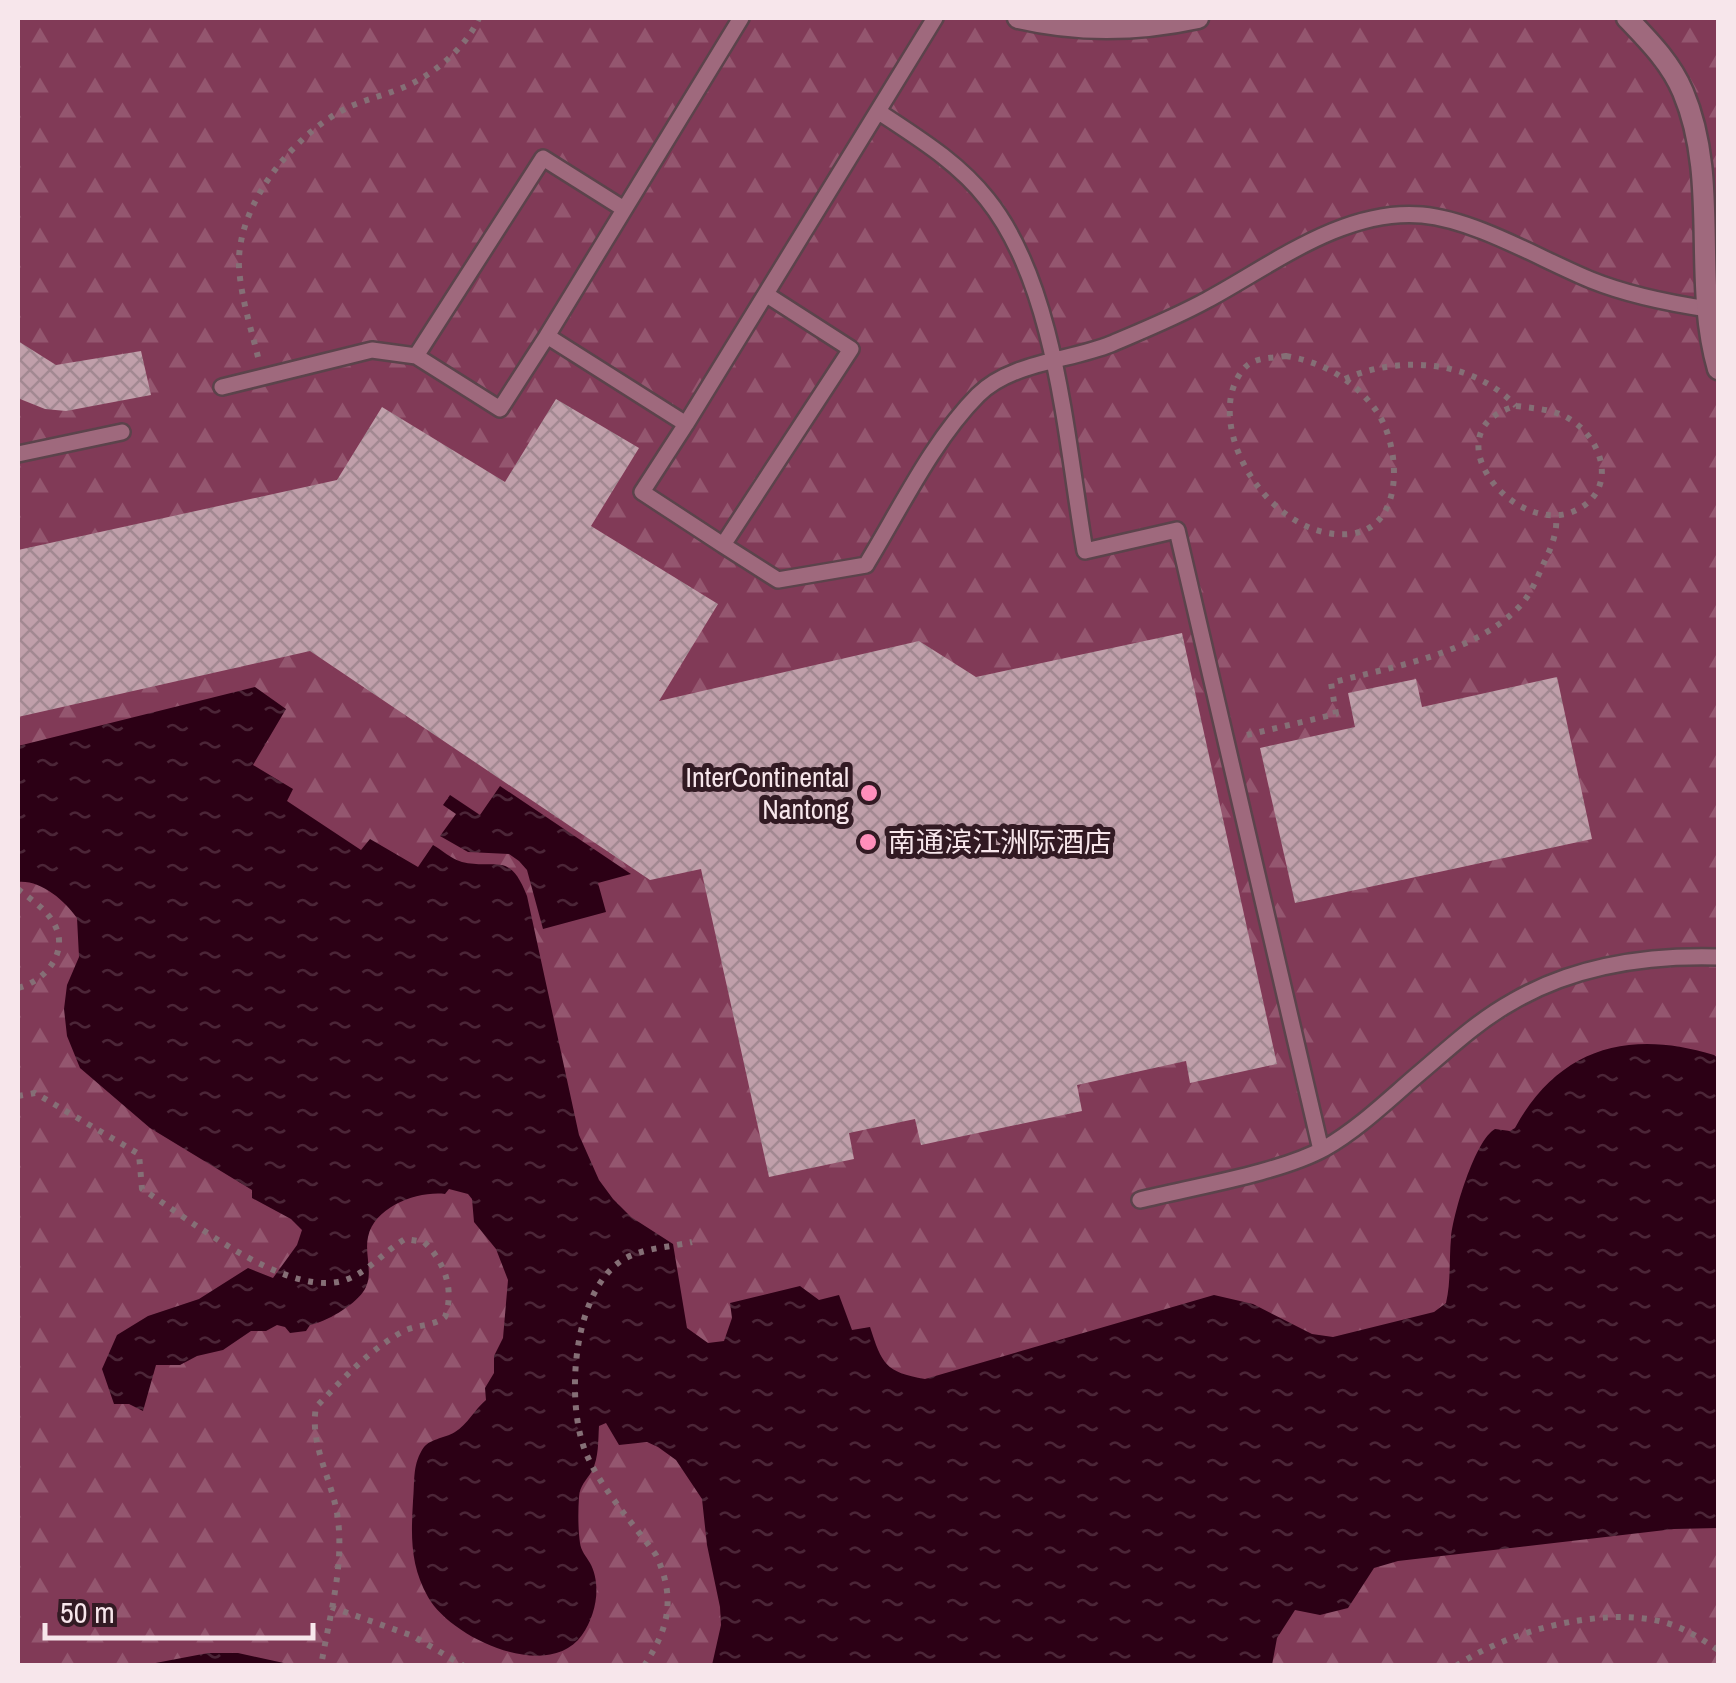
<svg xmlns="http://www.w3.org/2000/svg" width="1736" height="1683" font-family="'Archivo Narrow','Noto Sans SC',sans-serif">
<defs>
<pattern id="forest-firs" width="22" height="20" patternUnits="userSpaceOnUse" patternTransform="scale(2.5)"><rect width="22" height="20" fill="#813a57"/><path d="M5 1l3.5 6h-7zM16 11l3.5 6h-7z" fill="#94566f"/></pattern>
<pattern id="water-ripples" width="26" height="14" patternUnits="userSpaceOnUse" patternTransform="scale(2.5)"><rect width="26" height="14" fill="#2c0015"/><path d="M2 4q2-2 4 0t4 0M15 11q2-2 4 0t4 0" fill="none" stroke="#4b2537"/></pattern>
<pattern id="building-cross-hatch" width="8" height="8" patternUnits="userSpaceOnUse" patternTransform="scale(2.5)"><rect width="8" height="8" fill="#c09faa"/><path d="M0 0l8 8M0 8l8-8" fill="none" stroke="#a28891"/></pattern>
</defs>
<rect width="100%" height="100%" fill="#3d242d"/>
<!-- forest -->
<path fill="url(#forest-firs)" d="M 18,18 L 1718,18 L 1718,1665 L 18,1665 Z"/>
<!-- water -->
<path fill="url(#water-ripples)" d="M 255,687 L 286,709 L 253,765 L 293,789 L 287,801 L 361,850 L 370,839 L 418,867 L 433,845 C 442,850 451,859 462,862 C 497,870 509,850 527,896 L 579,1135 L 599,1180 L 613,1199 L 631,1217 L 673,1244 L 687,1328 L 708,1343 L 724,1341 L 732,1318 L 730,1303 L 800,1286 L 819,1300 L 839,1295 L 852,1330 L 870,1327 C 882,1364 885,1372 925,1379 L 1214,1295 L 1253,1304 L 1312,1334 L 1333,1337 L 1434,1312 L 1446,1303 C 1451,1282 1449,1260 1451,1238 C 1453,1214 1475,1140 1495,1129 L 1510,1131 L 1515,1128 C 1559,1047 1630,1029 1714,1055 L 1718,1058 L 1718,1528 L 1674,1529 L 1398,1561 L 1374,1568 L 1348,1608 L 1320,1615 L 1295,1610 L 1277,1638 L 1272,1665 L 712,1665 L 721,1625 L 720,1607 L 707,1545 L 702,1499 L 676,1460 L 658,1447 L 647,1442 L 619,1445 L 606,1423 L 599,1426 C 598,1441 599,1457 592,1471 C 586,1481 580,1485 579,1497 C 578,1512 578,1529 580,1543 C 581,1551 586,1556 590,1563 C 602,1585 596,1615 582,1635 C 548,1683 451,1638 428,1597 C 410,1565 411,1536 413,1501 C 415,1483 412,1467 422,1450 C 429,1438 444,1439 455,1432 C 467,1425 475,1409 486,1400 L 485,1388 L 494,1373 L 494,1356 L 503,1338 L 508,1280 L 496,1249 L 474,1222 L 472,1199 L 468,1194 L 449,1189 L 445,1194 C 418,1191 375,1206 368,1237 C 364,1255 375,1276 363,1292 C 353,1306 326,1322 310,1325 L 306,1331 L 290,1333 L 285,1327 L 277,1325 L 266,1331 L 251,1331 L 223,1350 L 197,1356 L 180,1365 L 156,1365 L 143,1411 L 129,1404 L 114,1404 L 102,1369 L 117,1335 L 148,1316 L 199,1299 L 248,1268 L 273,1278 L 297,1245 L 302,1230 L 291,1219 L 252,1198 L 252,1190 L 150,1128 L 80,1068 L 67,1036 L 64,1009 L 67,985 L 79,957 L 77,918 C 64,900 41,880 18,882 L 18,746 Z
M 500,786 L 631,874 L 598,883 L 606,912 L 543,929 L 527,870 L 519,861 L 509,854 L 468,852 L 440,836 L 456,814 L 443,805 L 450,795 L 480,815 Z
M 208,1653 L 238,1653 L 293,1665 L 145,1665 Z"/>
<!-- building -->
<path fill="url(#building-cross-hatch)" d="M 18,341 L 56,365 L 141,351 L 151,395 L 66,411 L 45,409 L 20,399 L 18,397 Z
M 556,399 L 639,448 L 591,526 L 718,604 L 659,701 L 919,641 L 976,677 L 1182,633 L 1277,1064 L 1190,1083 L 1186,1061 L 1077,1085 L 1082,1111 L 921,1145 L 915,1119 L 849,1133 L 854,1159 L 769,1177 L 701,869 L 650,880 L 310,651 L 18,717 L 18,550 L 337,480 L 382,407 L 505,482 Z
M 1557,677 L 1592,839 L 1295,903 L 1260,748 L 1355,727 L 1348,693 L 1416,679 L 1422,707 Z"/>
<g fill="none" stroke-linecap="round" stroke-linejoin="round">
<!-- service casing -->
<g stroke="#5b434b" stroke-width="20">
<path id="service" d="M 741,18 L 547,336 L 686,424 L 935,18
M 879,112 C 918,138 958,162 987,199 C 1057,286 1066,442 1085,551 L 1177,530 L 1321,1150
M 547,336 L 500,409 L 416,356 L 543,158 L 624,209
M 222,387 L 372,350 L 416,356
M 686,424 L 642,492 L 723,545 L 851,349 L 767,295
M 18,454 L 122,432
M 723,545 L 778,580 L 866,565 C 899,511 933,440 978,395 C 1011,362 1069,361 1111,344 C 1144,330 1176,317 1207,300 C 1272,265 1344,208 1422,215 C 1476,220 1540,259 1591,280 C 1628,295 1668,303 1708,309
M 1140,1200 C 1192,1187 1280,1173 1325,1148 C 1358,1129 1386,1102 1415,1077 C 1446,1051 1476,1022 1512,1002 C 1575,965 1646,955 1718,957"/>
</g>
<!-- minor casing -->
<g stroke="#5b434b" stroke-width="25">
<path id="minor" d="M 1018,18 C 1078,32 1138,31 1198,18
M 1627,18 C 1648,40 1671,63 1683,92 C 1720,179 1692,279 1718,369"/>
</g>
<!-- path -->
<path stroke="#856f76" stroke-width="6" stroke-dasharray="5 8" stroke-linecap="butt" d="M 1286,356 C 1322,362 1353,379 1375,409 C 1401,443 1407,529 1349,534 C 1283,540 1220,458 1231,396 C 1233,385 1240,370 1249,364 C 1260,357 1274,358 1286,356 Z
M 258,357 C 251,328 241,298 239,267 C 236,204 296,131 351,106 C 368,99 385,95 402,88 C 432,76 466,48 479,18
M 1345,379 C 1401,354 1474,361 1516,406
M 1516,406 C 1532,408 1548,409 1562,415 C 1598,431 1620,482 1582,507 C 1520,547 1425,431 1516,406 Z
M 1247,735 L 1336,714 L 1331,683 C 1393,666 1472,655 1519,607 C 1529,597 1536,581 1542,567 C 1550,550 1558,534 1556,515
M 18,889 C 30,899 45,908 53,922 C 71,950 46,981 18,988
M 18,1096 L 35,1093 L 139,1154 L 142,1189 C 191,1220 291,1302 348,1279 C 370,1270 385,1251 405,1239 L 424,1242 C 444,1261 455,1289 445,1317 C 433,1327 415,1324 400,1333 C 366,1353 343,1379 316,1407 C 309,1446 334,1483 338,1520 C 344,1568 329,1618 321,1666
M 331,1607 L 413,1636 L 464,1666
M 644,1666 C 669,1628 676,1598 656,1555 C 633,1523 601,1489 586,1453 C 565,1403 572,1290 624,1259 C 643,1248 671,1247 692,1242
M 1456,1666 C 1508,1631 1601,1606 1663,1622 C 1683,1627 1702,1639 1718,1650"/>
<!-- service -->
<use href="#service" stroke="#9f697d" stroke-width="15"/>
<!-- minor -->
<use href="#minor" stroke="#9f697d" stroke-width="20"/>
</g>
<!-- markers -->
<g fill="#ff8ebb" stroke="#321a23" stroke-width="4">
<circle cx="869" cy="793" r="10"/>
<circle cx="868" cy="842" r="10"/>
</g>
<g text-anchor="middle" stroke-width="10" stroke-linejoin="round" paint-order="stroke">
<!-- poi labels -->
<g font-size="28" fill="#f7e6eb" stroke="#321a23" text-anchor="end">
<text x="849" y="787">InterContinental<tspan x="849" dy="32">Nantong</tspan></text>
<text x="888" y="852" text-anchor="start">南通滨江洲际酒店</text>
</g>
</g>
<!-- border -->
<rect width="1736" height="1683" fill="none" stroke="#f7e6eb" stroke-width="40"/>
<!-- scale -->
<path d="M45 1623v15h268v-15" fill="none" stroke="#f7e6eb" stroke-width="5"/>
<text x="60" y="1623" font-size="30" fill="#f7e6eb" stroke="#321a23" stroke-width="8" paint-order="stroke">50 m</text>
</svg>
